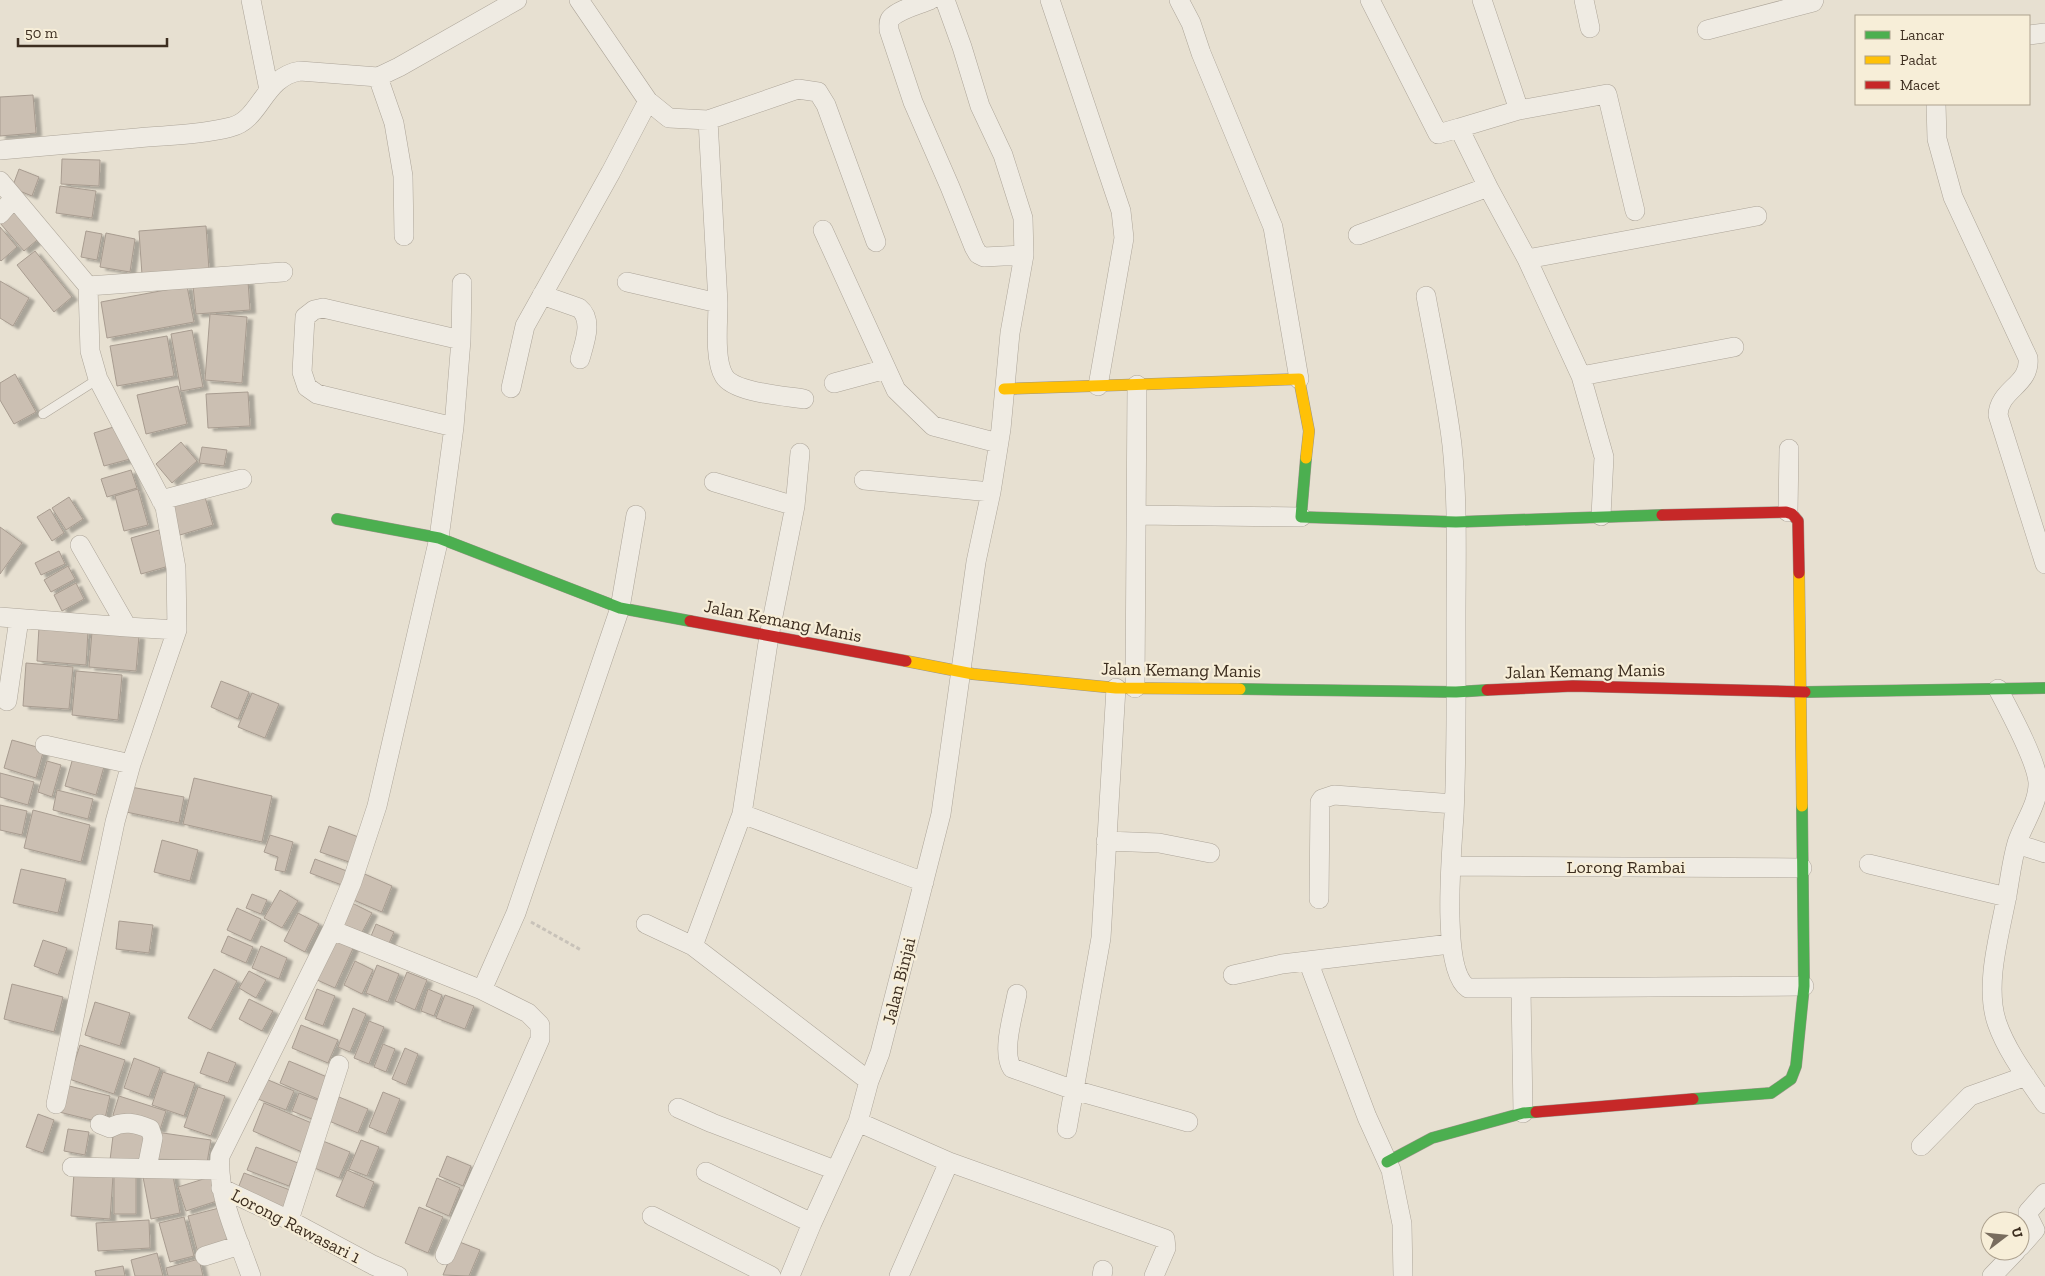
<svg xmlns="http://www.w3.org/2000/svg" width="2045" height="1276" font-family="'Zilla Slab',serif">
<defs>
<filter id="shadow"><feDropShadow dx="5.5" dy="3" stdDeviation="1" flood-color="#0004"/></filter>
</defs>
<rect width="100%" height="100%" fill="#e7e0d1"/>
<!-- building -->
<path fill="#cbbfb2" stroke="#a89c90" filter="url(#shadow)" d="M 33,95 L 36,133 L 0,136 L 0,97 Z
M 62,159 L 100,160 L 99,186 L 61,184 Z
M 19,169 L 39,177 L 32,196 L 12,188 Z
M 60,186 L 96,191 L 92,218 L 56,213 Z
M 17,207 L 42,236 L 24,251 L 0,223 Z
M 206,226 L 209,270 L 142,275 L 139,231 Z
M 0,227 L 17,247 L 1,261 L 0,260 Z
M 86,231 L 102,234 L 97,260 L 81,257 Z
M 106,233 L 135,239 L 130,272 L 100,267 Z
M 35,251 L 72,297 L 54,312 L 17,265 Z
M 0,281 L 29,298 L 13,326 L 0,318 Z
M 248,281 L 250,310 L 196,314 L 193,286 Z
M 187,286 L 194,322 L 107,338 L 101,302 Z
M 210,314 L 247,317 L 242,383 L 205,380 Z
M 192,330 L 203,387 L 181,391 L 171,334 Z
M 167,336 L 174,376 L 117,386 L 110,346 Z
M 15,374 L 36,412 L 14,424 L 0,400 L 0,383 Z
M 178,386 L 187,424 L 146,434 L 137,395 Z
M 248,392 L 250,426 L 208,428 L 206,394 Z
M 120,425 L 130,459 L 104,466 L 94,433 Z
M 181,442 L 197,461 L 172,483 L 156,464 Z
M 202,447 L 227,450 L 224,466 L 199,463 Z
M 131,470 L 137,488 L 107,497 L 101,479 Z
M 138,489 L 148,525 L 124,531 L 115,496 Z
M 69,497 L 83,519 L 66,530 L 52,508 Z
M 205,497 L 213,525 L 180,535 L 172,506 Z
M 50,509 L 64,533 L 52,541 L 37,517 Z
M 0,527 L 22,543 L 0,574 Z
M 159,530 L 169,566 L 141,574 L 131,538 Z
M 59,551 L 65,564 L 41,575 L 35,563 Z
M 68,566 L 75,579 L 51,592 L 44,580 Z
M 76,583 L 84,599 L 62,611 L 54,595 Z
M 39,627 L 88,631 L 86,665 L 37,661 Z
M 92,632 L 139,636 L 136,671 L 89,667 Z
M 26,663 L 73,667 L 69,709 L 23,706 Z
M 76,671 L 122,675 L 118,720 L 72,715 Z
M 221,681 L 249,692 L 238,719 L 211,707 Z
M 252,693 L 279,704 L 265,738 L 238,727 Z
M 12,740 L 44,749 L 36,778 L 4,768 Z
M 74,754 L 105,763 L 96,795 L 65,786 Z
M 47,761 L 61,765 L 52,797 L 38,792 Z
M 0,773 L 34,782 L 28,805 L 0,797 Z
M 194,778 L 272,796 L 262,842 L 183,824 Z
M 131,787 L 184,797 L 179,823 L 126,812 Z
M 57,790 L 93,799 L 88,819 L 53,810 Z
M 0,805 L 27,811 L 22,835 L 0,830 Z
M 33,810 L 90,825 L 81,862 L 24,848 Z
M 329,826 L 361,838 L 352,863 L 320,852 Z
M 270,835 L 293,842 L 285,872 L 275,870 L 278,857 L 264,852 Z
M 162,840 L 198,850 L 190,881 L 154,872 Z
M 315,859 L 352,873 L 347,887 L 310,873 Z
M 21,869 L 66,879 L 58,913 L 13,903 Z
M 360,872 L 392,886 L 382,912 L 349,898 Z
M 280,890 L 298,901 L 282,928 L 264,918 Z
M 252,894 L 267,900 L 261,914 L 246,908 Z
M 350,902 L 372,913 L 360,936 L 339,926 Z
M 237,908 L 261,919 L 251,941 L 227,930 Z
M 298,913 L 319,924 L 305,952 L 284,941 Z
M 119,921 L 153,925 L 149,953 L 116,949 Z
M 376,924 L 394,932 L 387,948 L 369,941 Z
M 335,935 L 355,944 L 335,988 L 315,979 Z
M 228,936 L 253,947 L 246,963 L 221,952 Z
M 43,940 L 67,948 L 58,975 L 34,966 Z
M 261,946 L 287,958 L 279,979 L 252,968 Z
M 355,961 L 373,970 L 362,994 L 344,985 Z
M 377,965 L 399,974 L 388,1002 L 366,993 Z
M 214,969 L 237,981 L 211,1030 L 188,1018 Z
M 249,971 L 266,980 L 256,998 L 239,988 Z
M 407,972 L 427,980 L 415,1010 L 395,1001 Z
M 12,984 L 63,997 L 54,1032 L 4,1019 Z
M 317,989 L 335,996 L 323,1026 L 305,1019 Z
M 428,989 L 442,995 L 434,1016 L 421,1011 Z
M 445,995 L 474,1006 L 465,1029 L 436,1018 Z
M 249,999 L 273,1011 L 262,1031 L 239,1019 Z
M 95,1002 L 130,1013 L 120,1046 L 85,1035 Z
M 353,1008 L 366,1014 L 350,1052 L 338,1047 Z
M 369,1021 L 384,1027 L 369,1064 L 354,1058 Z
M 301,1025 L 338,1040 L 328,1063 L 292,1048 Z
M 383,1044 L 395,1049 L 386,1072 L 374,1067 Z
M 80,1045 L 125,1060 L 114,1094 L 69,1079 Z
M 405,1048 L 418,1054 L 406,1085 L 392,1079 Z
M 208,1052 L 236,1063 L 228,1083 L 200,1073 Z
M 134,1058 L 160,1068 L 149,1097 L 124,1088 Z
M 289,1061 L 327,1077 L 318,1099 L 280,1083 Z
M 163,1072 L 195,1083 L 184,1116 L 152,1105 Z
M 266,1079 L 294,1091 L 286,1110 L 258,1099 Z
M 65,1085 L 110,1096 L 104,1123 L 59,1112 Z
M 198,1087 L 225,1096 L 211,1136 L 184,1127 Z
M 383,1092 L 400,1099 L 386,1134 L 369,1127 Z
M 299,1093 L 320,1101 L 312,1119 L 292,1111 Z
M 119,1096 L 166,1111 L 160,1130 L 113,1115 Z
M 339,1097 L 368,1109 L 358,1133 L 329,1121 Z
M 264,1103 L 314,1124 L 302,1152 L 253,1131 Z
M 38,1114 L 54,1120 L 43,1153 L 26,1147 Z
M 114,1128 L 146,1132 L 142,1164 L 110,1160 Z
M 68,1129 L 89,1132 L 85,1155 L 64,1151 Z
M 156,1132 L 211,1140 L 206,1168 L 152,1159 Z
M 361,1140 L 379,1147 L 367,1176 L 349,1169 Z
M 323,1141 L 350,1152 L 339,1178 L 312,1167 Z
M 256,1147 L 298,1163 L 289,1186 L 247,1170 Z
M 447,1156 L 471,1166 L 463,1186 L 439,1176 Z
M 347,1170 L 374,1182 L 364,1208 L 336,1196 Z
M 172,1171 L 180,1213 L 151,1219 L 143,1177 Z
M 74,1173 L 113,1176 L 110,1219 L 71,1216 Z
M 114,1173 L 136,1173 L 136,1214 L 114,1214 Z
M 244,1173 L 290,1190 L 283,1208 L 237,1191 Z
M 213,1176 L 220,1200 L 186,1211 L 178,1187 Z
M 437,1178 L 460,1188 L 449,1216 L 426,1206 Z
M 223,1207 L 233,1242 L 198,1253 L 188,1216 Z
M 419,1207 L 443,1217 L 428,1253 L 405,1243 Z
M 184,1217 L 194,1256 L 170,1262 L 159,1223 Z
M 149,1220 L 150,1248 L 98,1251 L 96,1223 Z
M 457,1241 L 480,1250 L 469,1276 L 443,1275 Z
M 157,1253 L 163,1276 L 135,1276 L 131,1260 Z
M 199,1259 L 203,1276 L 168,1276 L 166,1268 Z
M 123,1266 L 125,1276 L 96,1276 L 95,1271 Z"/>
<g fill="none" stroke-linecap="round" stroke-linejoin="round">
<!-- lane casing -->
<g stroke="#ada599" stroke-width="10">
<path id="lane" d="M 43,414 L 98,379"/>
</g>
<!-- street casing -->
<g stroke="#ada599" stroke-width="20">
<path id="street" d="M 251,0 L 269,90
M 579,0 L 648,101 L 669,118 L 708,120 L 798,89 L 818,92 L 826,105 L 876,242
M 930,0 C 918,5 900,9 891,18 C 888,21 889,25 889,30 L 913,102 L 950,187 L 974,247 L 978,254 L 984,257 L 1024,255
M 1050,0 L 1121,211 L 1124,238 L 1098,386
M 1179,0 L 1191,23 L 1201,53 L 1273,227 L 1299,379
M 1370,0 L 1438,134 L 1459,128 L 1488,187 L 1527,259 L 1581,376 L 1604,457 L 1601,516
M 1482,0 L 1519,110
M 1584,0 L 1590,28
M 1707,30 L 1813,2 L 1814,0
M 2029,35 L 2045,33
M 378,77 L 394,123 L 403,176 L 404,236
M 1936,104 L 1937,139 L 1953,197 L 2028,358 C 2031,385 1999,389 1998,415 L 2045,564
M 1459,128 L 1519,110 L 1607,94 L 1635,211
M 0,150 C 46,146 91,142 137,138 C 168,135 201,135 231,127 C 261,120 263,77 300,71 L 378,77 L 399,67 L 517,0
M 0,181 L 88,286 L 90,351 L 98,379 L 165,507 L 176,568 L 177,630 L 131,764 L 115,822 L 56,1104
M 0,214 L 14,198
M 823,230 L 896,390 L 933,426 L 998,443
M 1358,235 L 1488,187
M 1527,259 L 1757,216
M 627,282 L 718,303 L 708,120
M 88,286 L 283,272
M 542,295 L 579,308 C 594,320 584,344 580,359
M 1426,296 C 1435,345 1446,395 1452,445 C 1458,502 1456,561 1456,619 C 1456,684 1457,750 1454,815 C 1452,848 1440,970 1468,988 L 1804,986
M 718,303 C 718,322 714,360 724,376 C 734,393 786,396 804,399
M 461,340 L 462,283
M 1581,376 L 1734,347
M 834,383 L 886,369
M 511,388 L 525,326 L 611,172 L 648,101
M 864,480 L 991,492
M 714,482 L 795,506
M 161,500 L 242,479
M 1788,512 L 1789,449
M 1136,515 L 1301,517
M 80,545 L 127,627 L 177,630
M 0,617 L 127,627
M 1135,688 L 1137,385
M 1998,689 C 2009,710 2036,759 2038,782 C 2039,803 2023,824 2017,843 C 2012,860 2010,878 2007,895 C 2000,933 1984,985 1997,1023 C 2007,1052 2028,1079 2045,1104
M 7,701 L 19,619
M 45,745 L 131,764
M 742,814 L 924,882
M 1106,841 L 1159,843 L 1210,853
M 2017,844 L 2045,853
M 1869,864 L 2007,897
M 1451,866 L 1802,868
M 1319,899 L 1320,802 L 1322,799 L 1334,795 L 1454,804
M 646,924 L 693,946 L 869,1081
M 332,930 L 352,882 L 377,806 L 439,538 L 454,427 L 461,340 L 323,308 L 314,310 L 305,317 L 302,372 L 307,387 L 317,394 L 454,427
M 693,946 L 742,814 L 769,636 L 795,506 L 800,453
M 1308,961 L 1367,1117 L 1391,1170 L 1402,1224 L 1403,1276
M 1233,975 L 1282,964 L 1450,944
M 1521,989 L 1523,1113
M 482,990 L 516,913 L 620,608 L 636,515
M 1017,994 C 1014,1012 1001,1052 1012,1068 L 1074,1090 L 1188,1122
M 678,1108 L 712,1123 L 835,1170
M 858,1122 L 949,1162 L 1165,1239 L 1166,1248 L 1154,1276
M 100,1124 L 110,1128 C 123,1120 136,1123 150,1129 L 153,1138 L 147,1168
M 1067,1129 L 1101,938 L 1116,688
M 1921,1146 L 1970,1096 L 2026,1076
M 72,1167 L 219,1170
M 706,1172 L 812,1223
M 221,1188 L 289,1220 L 373,1265 L 398,1276
M 652,1216 L 771,1276
M 289,1220 L 339,1065
M 2020,1247 L 2035,1230 L 2028,1216 L 2028,1212 L 2045,1193
M 205,1256 L 240,1245
M 251,1276 C 238,1238 217,1197 220,1156 L 332,930 L 482,990 L 528,1013 L 540,1025 L 540,1039 L 445,1255
M 790,1276 L 812,1223 L 858,1122 L 869,1081 L 880,1053 L 941,814 L 976,562 L 991,492 L 1001,429 L 1010,333 L 1024,255 L 1023,218 L 1003,155 L 980,106 L 962,47 L 945,0
M 899,1276 L 949,1162
M 1102,1276 L 1103,1270
M 1992,1276 L 2016,1251"/>
</g>
<!-- fast casing -->
<g stroke="#9c958a" stroke-width="12">
<path id="fast" d="M 1306,458 L 1301,517 L 1456,522 L 1662,515
M 337,519 L 439,538 L 620,608 L 690,621
M 1240,689 L 1456,692 L 1487,690
M 1805,692 L 2045,688
M 1693,1099 L 1771,1093 L 1791,1079 L 1796,1066 L 1804,986 L 1802,806
M 1387,1162 L 1432,1138 L 1523,1113 L 1536,1112"/>
</g>
<!-- slow casing -->
<g stroke="#9c958a" stroke-width="12">
<path id="slow" d="M 1004,389 L 1299,379 L 1309,431 L 1306,458
M 1799,573 L 1802,806
M 906,661 L 973,674 L 1116,688 L 1240,689"/>
</g>
<!-- jam casing -->
<g stroke="#9c958a" stroke-width="12">
<path id="jam" d="M 1662,515 L 1786,512 L 1792,514 L 1798,521 L 1799,573
M 690,621 L 906,661
M 1487,690 L 1573,686 L 1805,692
M 1536,1112 L 1693,1099"/>
</g>
<!-- path -->
<path stroke="#c8c2b9" stroke-width="3" stroke-dasharray="4 2.5" stroke-linecap="butt" d="M 531,922 L 581,950"/>
<!-- lane -->
<use href="#lane" stroke="#efebe3" stroke-width="9"/>
<!-- street -->
<use href="#street" stroke="#efebe3" stroke-width="19"/>
<!-- fast -->
<use href="#fast" stroke="#4caf50" stroke-width="11"/>
<!-- slow -->
<use href="#slow" stroke="#ffc107" stroke-width="11"/>
<!-- jam -->
<use href="#jam" stroke="#c62828" stroke-width="11"/>
</g>
<g text-anchor="middle" stroke-width="4.5" stroke-linejoin="round" paint-order="stroke">
<!-- street labels -->
<g font-size="18" fill="#3d2e20" stroke="#f7eed8">
<text transform="translate(783 621) rotate(11)" y="6">Jalan Kemang Manis</text>
<text transform="translate(1181 670) rotate(1)" y="6">Jalan Kemang Manis</text>
<text transform="translate(1585 671) rotate(-1)" y="6">Jalan Kemang Manis</text>
<text x="1626" y="873">Lorong Rambai</text>
<text transform="translate(899 981) rotate(-76)" y="6">Jalan Binjai</text>
<text transform="translate(296 1226) rotate(27)" y="6">Lorong Rawasari 1</text>
</g>
</g>
<!-- legend -->
<rect x="1855" y="15" width="175" height="90" fill="#f7eed8" stroke="#ada18e"/>
<rect x="1865" y="31" width="25" height="8" fill="#4caf50" stroke="#ada18e"/>
<text x="1900" y="40" font-size="15" fill="#3d2e20">Lancar</text>
<rect x="1865" y="56" width="25" height="8" fill="#ffc107" stroke="#ada18e"/>
<text x="1900" y="65" font-size="15" fill="#3d2e20">Padat</text>
<rect x="1865" y="81" width="25" height="8" fill="#c62828" stroke="#ada18e"/>
<text x="1900" y="90" font-size="15" fill="#3d2e20">Macet</text>
<!-- north arrow -->
<g transform="translate(2005 1236) rotate(74)"><circle r="24" fill="#f7eed8" stroke="#ada18e"/>
<path d="M0-4L9 19L0 12L-9 19Z" fill="#786c5e"/>
<text y="-8" font-size="14" font-weight="bold" text-anchor="middle" fill="#3d2e20">U</text>
</g>
<!-- scale -->
<path d="M18 38v8h149v-8" fill="none" stroke="#3d2e20" stroke-width="2.5"/>
<text x="25" y="38" font-size="15" fill="#3d2e20" stroke="#f7eed8" stroke-width="4" paint-order="stroke">50 m</text>
</svg>
